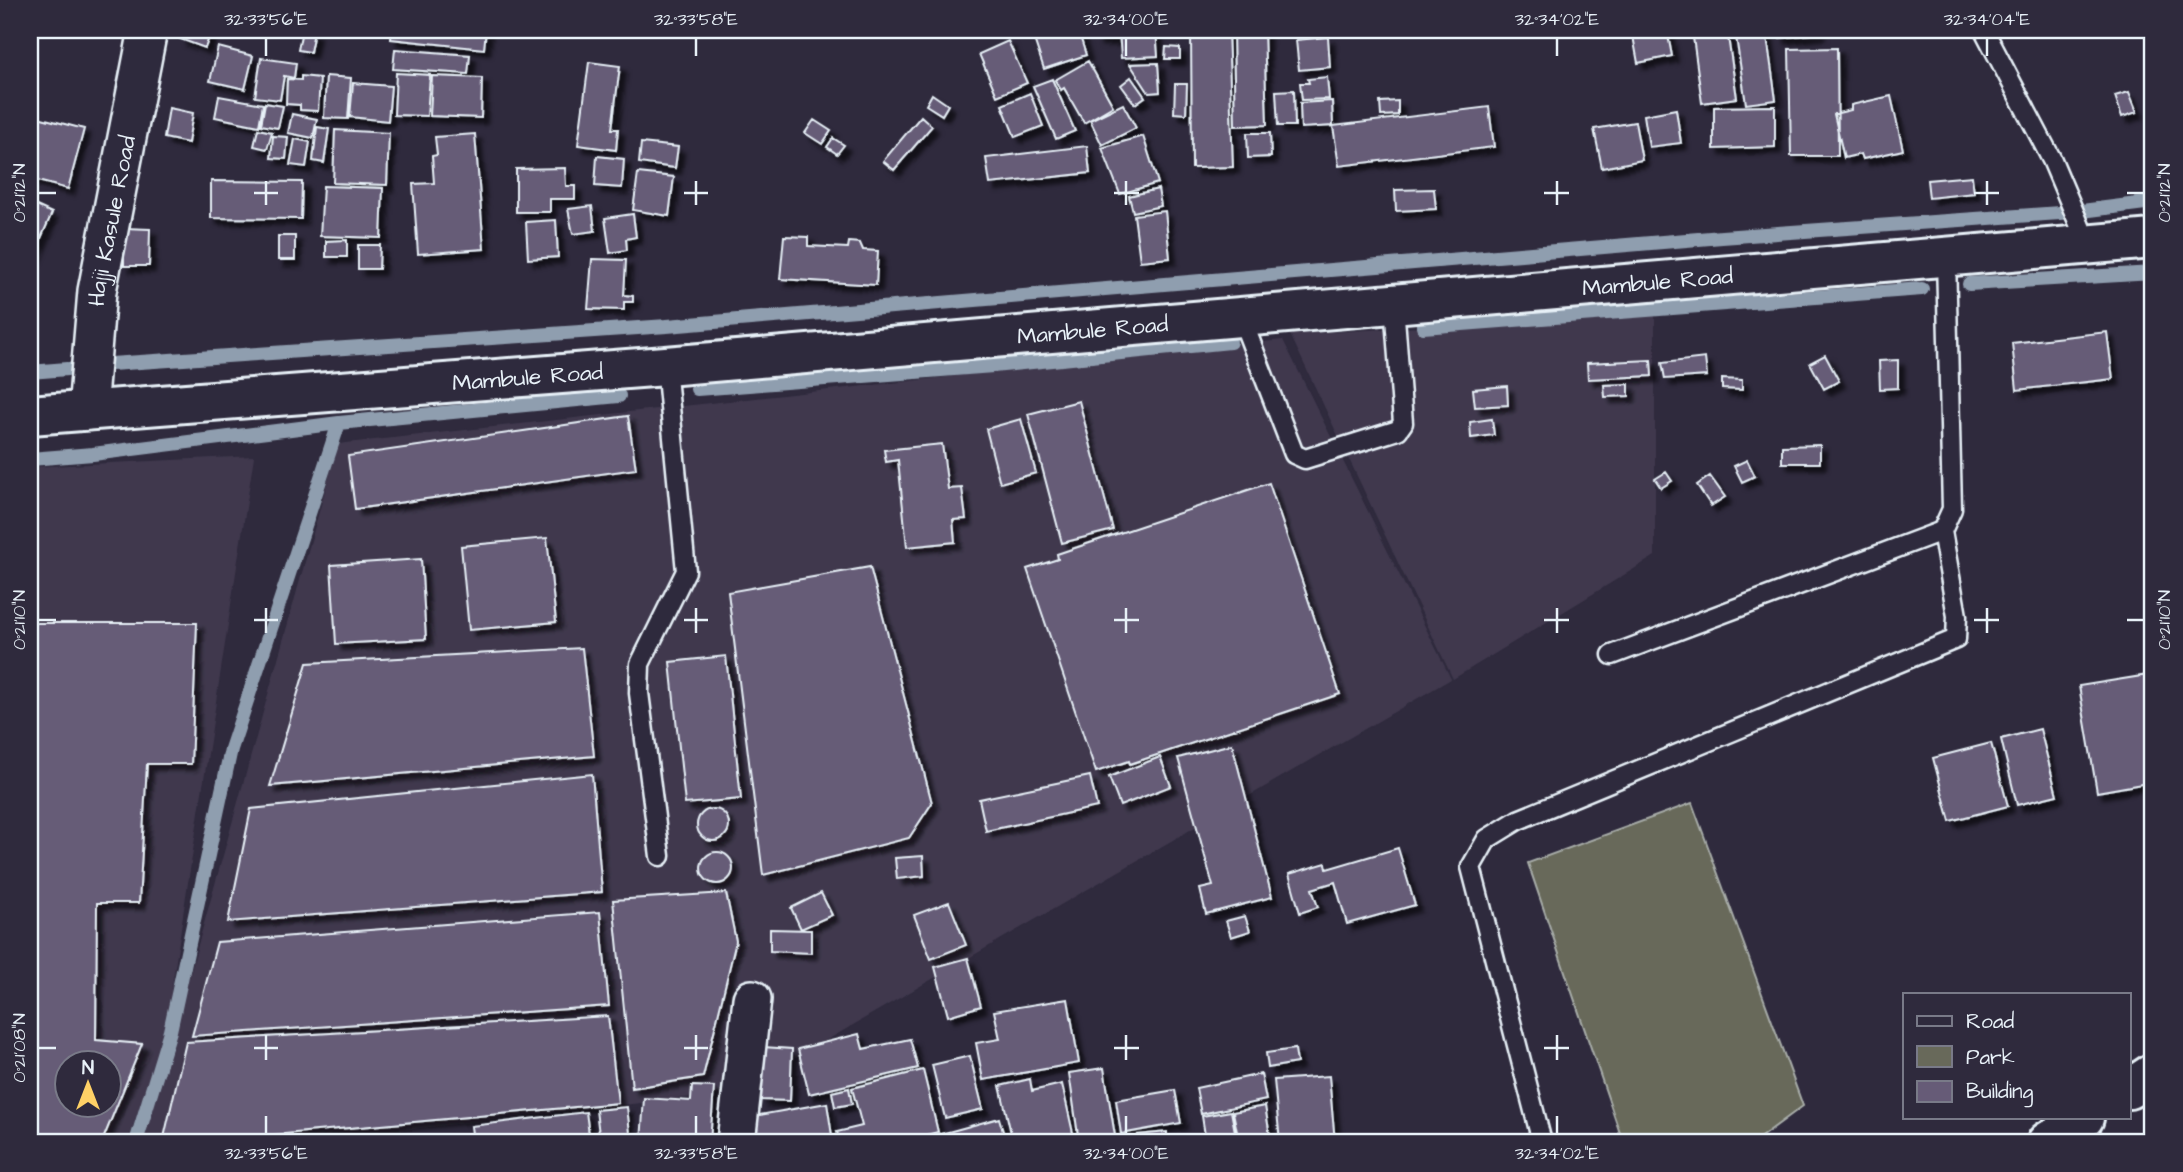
<svg xmlns="http://www.w3.org/2000/svg" width="2183" height="1172" font-family="'Architects Daughter',sans-serif">
<defs>
<filter id="shadow"><feDropShadow dx="6" dy="6" stdDeviation="2" flood-color="#0009"/></filter>
</defs>
<rect width="100%" height="100%" fill="#2f2a3d"/>
<filter id="ink" filterUnits="userSpaceOnUse"><feTurbulence type="fractalNoise" baseFrequency=".0143" numOctaves="2"/><feDisplacementMap in="SourceGraphic" scale="14" xChannelSelector="R" yChannelSelector="G"/><feConvolveMatrix kernelMatrix="1 2 1 2 8 2 1 2 1" color-interpolation-filters="sRGB"/></filter>
<g filter="url(#ink)">
<!-- built -->
<path fill="#40394e" fill-rule="evenodd" d="M 1655,315 L 1655,556 L 1453,679 L 1290,334 Z
M 1283,340 L 1451,679 L 737,1092 L 297,1142 L 143,1142 L 338,444 Z
M 254,456 L 166,1025 L 128,1142 L 30,1142 L 30,467 ZM 66,1064 L 108,1064 L 108,1106 L 66,1106 Z"/>
<!-- green -->
<path fill="#68695a" stroke="#a8ada9" stroke-width="2" d="M 1692,803 L 1803,1106 L 1754,1142 L 1623,1142 L 1528,863 Z"/>
<g fill="none" stroke-linecap="round" stroke-linejoin="round">
<!-- stream -->
<path stroke="#8f9eaf" stroke-width="14" d="M 1969,284 L 2153,273
M 1423,327 L 1922,289
M 111,364 L 667,326 L 1722,237 L 2074,212 L 2153,202
M 30,372 L 67,369
M 697,389 L 993,366 L 1230,342
M 30,459 L 93,454 L 339,423
M 136,1142 L 170,1031 L 231,749 L 339,423 L 619,396"/>
</g>
<!-- building -->
<path fill="#665b77" stroke="#e8f1f8" stroke-width="2" fill-rule="evenodd" filter="url(#shadow)" d="M 183,30 L 212,30 L 205,48 L 180,39 Z
M 302,30 L 314,32 L 310,52 L 298,50 Z
M 392,30 L 486,30 L 484,49 L 391,39 Z
M 1031,30 L 1078,30 L 1086,55 L 1044,69 Z
M 1096,30 L 1115,30 L 1115,39 L 1096,39 Z
M 1119,30 L 1156,30 L 1158,56 L 1121,58 Z
M 1191,30 L 1228,30 L 1233,167 L 1192,168 Z
M 1233,30 L 1264,30 L 1267,125 L 1235,126 Z
M 1658,30 L 1667,30 L 1672,56 L 1638,63 L 1633,36 Z
M 1692,30 L 1727,30 L 1737,98 L 1702,103 Z
M 1735,30 L 1766,30 L 1776,100 L 1746,104 Z
M 1779,30 L 1818,30 L 1819,33 L 1780,38 Z
M 1328,37 L 1330,67 L 1299,70 L 1296,40 Z
M 1008,41 L 1027,83 L 997,96 L 979,54 Z
M 218,47 L 253,56 L 245,89 L 210,81 Z
M 1166,47 L 1180,48 L 1180,59 L 1165,59 Z
M 1837,48 L 1838,156 L 1791,156 L 1789,49 Z
M 395,49 L 470,55 L 468,74 L 393,69 Z
M 261,58 L 296,63 L 294,78 L 284,76 L 280,100 L 255,97 Z
M 1088,61 L 1113,106 L 1084,123 L 1064,88 L 1061,90 L 1055,80 Z
M 589,62 L 620,66 L 612,129 L 618,129 L 616,150 L 578,145 Z
M 1158,63 L 1160,92 L 1149,93 L 1130,64 Z
M 396,73 L 430,75 L 427,116 L 394,115 Z
M 301,76 L 320,78 L 318,111 L 300,110 L 300,105 L 286,104 L 287,79 L 301,80 Z
M 326,76 L 351,78 L 348,119 L 324,118 Z
M 432,76 L 482,78 L 481,118 L 430,116 Z
M 1131,77 L 1145,97 L 1135,104 L 1121,85 Z
M 1327,77 L 1329,99 L 1302,100 L 1300,83 L 1309,83 L 1308,79 Z
M 1052,79 L 1075,131 L 1056,139 L 1033,86 Z
M 353,83 L 391,86 L 388,121 L 350,117 Z
M 1175,84 L 1187,84 L 1186,114 L 1174,113 Z
M 1294,90 L 1295,126 L 1278,126 L 1276,91 Z
M 2129,92 L 2137,112 L 2122,117 L 2115,96 Z
M 1030,93 L 1043,126 L 1015,137 L 1002,105 Z
M 932,94 L 948,105 L 942,115 L 926,105 Z
M 219,96 L 263,104 L 259,126 L 215,117 Z
M 1891,96 L 1903,150 L 1863,159 L 1861,154 L 1844,158 L 1834,114 L 1851,110 L 1851,105 Z
M 1332,101 L 1333,126 L 1301,128 L 1300,103 Z
M 1398,101 L 1398,115 L 1381,116 L 1380,102 Z
M 265,103 L 283,106 L 278,128 L 261,125 Z
M 1123,104 L 1136,128 L 1102,145 L 1090,120 Z
M 1775,106 L 1775,147 L 1714,149 L 1714,107 Z
M 1489,107 L 1494,147 L 1339,166 L 1333,126 Z
M 169,108 L 193,113 L 188,143 L 164,138 Z
M 1676,109 L 1681,143 L 1649,147 L 1644,115 Z
M 292,114 L 317,119 L 313,138 L 288,133 Z
M 30,115 L 84,129 L 68,189 L 30,179 Z
M 921,116 L 932,126 L 894,170 L 883,161 Z
M 814,120 L 831,131 L 822,144 L 805,133 Z
M 1635,122 L 1642,160 L 1602,168 L 1594,129 Z
M 317,127 L 329,129 L 324,163 L 313,161 Z
M 258,129 L 272,132 L 267,149 L 254,146 Z
M 335,130 L 389,133 L 387,185 L 333,183 Z
M 1247,133 L 1270,133 L 1271,157 L 1248,158 Z
M 475,134 L 484,249 L 418,254 L 413,184 L 434,183 L 432,156 L 437,155 L 435,137 Z
M 273,136 L 288,137 L 286,159 L 271,158 Z
M 1143,136 L 1158,183 L 1120,194 L 1102,148 Z
M 833,138 L 844,145 L 837,154 L 827,147 Z
M 295,139 L 310,142 L 306,167 L 290,165 Z
M 641,143 L 678,147 L 675,168 L 639,163 Z
M 1087,146 L 1090,173 L 990,184 L 986,158 Z
M 597,156 L 624,159 L 622,188 L 595,186 Z
M 565,168 L 566,186 L 575,186 L 575,199 L 550,199 L 550,212 L 516,212 L 516,169 Z
M 638,173 L 674,177 L 669,216 L 633,210 Z
M 1972,176 L 1974,193 L 1929,198 L 1927,180 Z
M 211,181 L 302,182 L 301,219 L 211,218 Z
M 323,186 L 383,188 L 381,238 L 320,236 Z
M 1158,189 L 1161,206 L 1133,212 L 1129,196 Z
M 1434,189 L 1436,209 L 1396,211 L 1395,190 Z
M 30,203 L 52,213 L 32,259 L 30,259 Z
M 592,206 L 595,231 L 573,234 L 568,209 Z
M 1165,211 L 1170,258 L 1140,261 L 1134,215 Z
M 633,214 L 636,237 L 626,239 L 627,250 L 610,253 L 605,218 Z
M 556,220 L 558,257 L 528,259 L 526,222 Z
M 124,228 L 150,229 L 149,266 L 124,266 Z
M 278,236 L 295,236 L 295,260 L 278,260 Z
M 784,236 L 808,237 L 808,246 L 848,248 L 849,242 L 860,243 L 863,250 L 878,251 L 876,285 L 780,279 Z
M 347,240 L 347,257 L 326,257 L 326,241 Z
M 358,245 L 380,245 L 379,269 L 358,269 Z
M 592,259 L 626,260 L 624,295 L 633,296 L 633,302 L 624,302 L 624,310 L 588,309 Z
M 2107,332 L 2113,379 L 2017,390 L 2012,343 Z
M 1825,355 L 1839,381 L 1824,389 L 1810,363 Z
M 1705,358 L 1707,376 L 1665,379 L 1662,363 Z
M 1651,360 L 1652,376 L 1588,379 L 1587,363 Z
M 1898,360 L 1898,388 L 1880,389 L 1879,361 Z
M 1722,379 L 1742,380 L 1742,390 L 1722,389 Z
M 1629,384 L 1629,396 L 1605,397 L 1604,385 Z
M 1507,386 L 1508,405 L 1475,407 L 1473,389 Z
M 1079,401 L 1113,530 L 1062,543 L 1028,414 Z
M 628,416 L 636,469 L 355,509 L 348,456 Z
M 1021,419 L 1036,473 L 1000,483 L 986,429 Z
M 1492,419 L 1494,435 L 1471,438 L 1470,422 Z
M 942,444 L 948,489 L 962,488 L 966,519 L 953,520 L 955,542 L 907,547 L 898,460 L 886,462 L 884,450 Z
M 1820,445 L 1820,463 L 1782,463 L 1782,446 Z
M 1747,460 L 1755,476 L 1742,482 L 1734,466 Z
M 1666,472 L 1672,481 L 1661,488 L 1655,479 Z
M 1710,476 L 1725,497 L 1711,506 L 1697,485 Z
M 1269,483 L 1340,694 L 1130,764 L 1129,761 L 1096,772 L 1027,569 L 1058,559 L 1057,554 Z
M 547,538 L 556,622 L 469,630 L 461,546 Z
M 421,559 L 426,639 L 336,644 L 331,565 Z
M 870,567 L 932,803 L 909,838 L 763,875 L 728,592 Z
M 30,623 L 197,623 L 191,764 L 147,764 L 139,903 L 97,903 L 96,1040 L 142,1044 L 102,1142 L 30,1142 ZM 66,1064 L 108,1064 L 108,1106 L 66,1106 Z
M 582,648 L 594,756 L 270,786 L 307,663 Z
M 726,656 L 741,799 L 685,804 L 670,662 Z
M 2148,675 L 2153,706 L 2153,782 L 2097,792 L 2079,686 Z
M 2040,729 L 2057,795 L 2017,805 L 2001,739 Z
M 1991,743 L 2008,806 L 1950,821 L 1933,758 Z
M 1232,744 L 1272,897 L 1206,914 L 1200,889 L 1213,886 L 1178,758 Z
M 1160,757 L 1171,786 L 1120,806 L 1109,777 Z
M 592,774 L 602,892 L 228,922 L 251,809 Z
M 1090,776 L 1097,807 L 986,831 L 979,799 Z
M697 825a16 16 0 1 1 32 0a16 16 0 1 1-32 0Z
M 1398,848 L 1415,905 L 1347,924 L 1335,882 L 1312,889 L 1318,907 L 1300,913 L 1289,874 L 1326,863 L 1327,869 Z
M701 868a16 16 0 1 1 32 0a16 16 0 1 1-32 0Z
M 923,856 L 924,876 L 897,879 L 895,858 Z
M 726,893 L 736,941 L 703,1077 L 632,1088 L 613,900 Z
M 821,893 L 832,915 L 801,929 L 791,908 Z
M 949,902 L 966,945 L 931,959 L 914,915 Z
M 600,912 L 609,1006 L 192,1036 L 217,942 Z
M 1245,916 L 1250,931 L 1231,937 L 1226,921 Z
M 770,929 L 811,930 L 811,953 L 770,951 Z
M 968,958 L 981,1006 L 948,1016 L 935,967 Z
M 1068,999 L 1079,1063 L 983,1080 L 976,1043 L 1000,1039 L 994,1011 Z
M 608,1016 L 618,1103 L 198,1142 L 163,1142 L 186,1042 Z
M 859,1034 L 863,1049 L 910,1039 L 918,1068 L 809,1094 L 798,1049 Z
M 763,1047 L 792,1049 L 790,1101 L 761,1100 Z
M 1295,1049 L 1297,1063 L 1268,1068 L 1266,1053 Z
M 970,1056 L 983,1109 L 945,1118 L 932,1065 Z
M 1104,1068 L 1116,1142 L 1079,1142 L 1069,1073 Z
M 923,1070 L 938,1132 L 899,1142 L 840,1142 L 837,1132 L 862,1126 L 852,1088 Z
M 1261,1074 L 1266,1100 L 1201,1114 L 1196,1088 Z
M 1329,1076 L 1335,1142 L 1280,1142 L 1274,1080 Z
M 1030,1079 L 1032,1091 L 1062,1084 L 1075,1142 L 1013,1142 L 1000,1086 Z
M 692,1086 L 714,1087 L 710,1142 L 641,1142 L 644,1098 L 691,1101 Z
M 849,1088 L 852,1104 L 835,1107 L 832,1092 Z
M 1175,1090 L 1181,1123 L 1121,1134 L 1116,1100 Z
M 827,1103 L 833,1142 L 759,1142 L 754,1116 Z
M 1265,1106 L 1271,1142 L 1239,1142 L 1233,1112 Z
M 627,1107 L 631,1142 L 600,1142 L 596,1110 Z
M 1231,1111 L 1237,1142 L 1206,1142 L 1202,1116 Z
M 586,1112 L 590,1142 L 473,1142 L 471,1126 Z
M 999,1118 L 1006,1142 L 912,1142 Z
M 1167,1132 L 1167,1142 L 1139,1142 L 1138,1135 Z"/>
<g fill="none" stroke-linecap="round" stroke-linejoin="round">
<!-- lane casing -->
<g stroke="#e8f1f8" stroke-width="23">
<path id="lane" d="M 1984,30 L 2052,160 L 2088,245
M 1241,317 L 1294,454 L 1305,459 L 1398,430 L 1403,423 L 1394,304
M 1612,655 L 1942,531 L 1952,509 L 1946,257
M 660,856 L 639,693 L 640,664 L 686,571 L 666,366
M 1542,1142 L 1471,867 L 1487,839 L 1518,820 L 1956,639 L 1957,616 L 1942,531"/>
</g>
<!-- street casing -->
<g stroke="#e8f1f8" stroke-width="42">
<g id="street">
<path id="s1" d="M 87,411 L 97,291 L 148,30"/>
<path d="M 736,1142 L 752,999"/>
</g>
</g>
<!-- secondary casing -->
<g stroke="#e8f1f8" stroke-width="44">
<g id="secondary">
<path id="s2" d="M 30,415 L 666,366 L 2153,239"/>
</g>
</g>
<!-- highway casing -->
<g stroke="#e8f1f8" stroke-width="44">
<path id="highway" d="M 2129,1089 L 2153,1073
M 2047,1142 L 2084,1118"/>
</g>
<!-- lane -->
<use href="#lane" stroke="#2f2a3d" stroke-width="18"/>
<!-- street -->
<use href="#street" stroke="#2f2a3d" stroke-width="37"/>
<!-- secondary -->
<use href="#secondary" stroke="#2f2a3d" stroke-width="38"/>
<!-- highway -->
<use href="#highway" stroke="#2f2a3d" stroke-width="38"/>
</g>
</g>
<!-- ticks -->
<path fill="none" stroke="#e8f1f8" stroke-width="2.5" d="M 266,38 L 266,56M 696,38 L 696,56M 1126,38 L 1126,56M 1557,38 L 1557,56M 1987,38 L 1987,56M 266,181 L 266,205M 696,181 L 696,205M 1126,181 L 1126,205M 1557,181 L 1557,205M 1987,181 L 1987,205M 38,193 L 56,193M 254,193 L 278,193M 684,193 L 708,193M 1114,193 L 1139,193M 1544,193 L 1569,193M 1974,193 L 1999,193M 2127,193 L 2144,193M 266,608 L 266,633M 696,608 L 696,633M 1126,608 L 1126,633M 1557,608 L 1557,633M 1987,608 L 1987,633M 38,620 L 56,620M 254,620 L 278,620M 684,620 L 708,620M 1114,620 L 1139,620M 1544,620 L 1569,620M 1974,620 L 1999,620M 2127,620 L 2144,620M 266,1035 L 266,1060M 696,1035 L 696,1060M 1126,1035 L 1126,1060M 1557,1035 L 1557,1060M 38,1048 L 56,1048M 254,1048 L 278,1048M 684,1048 L 708,1048M 1114,1048 L 1139,1048M 1544,1048 L 1569,1048M 266,1116 L 266,1134M 696,1116 L 696,1134M 1126,1116 L 1126,1134M 1557,1116 L 1557,1134"/>
<g text-anchor="middle" stroke-width="5" stroke-linejoin="round" paint-order="stroke">
<!-- street labels -->
<g font-size="23" fill="#e8f1f8" stroke="#2f2a3d">
<text dy="8" stroke="none"><textPath href="#s1" startOffset="192">Hajji Kasule Road</textPath></text>
<text dy="8" stroke="none"><textPath href="#s2" startOffset="1633">Mambule Road</textPath></text>
<text dy="8" stroke="none"><textPath href="#s2" startOffset="1066">Mambule Road</textPath></text>
<text dy="8" stroke="none"><textPath href="#s2" startOffset="499">Mambule Road</textPath></text>
</g>
</g>
<!-- margin -->
<rect width="2183" height="1172" fill="none" stroke="#2f2a3d" stroke-width="77"/>
<!-- legend -->
<rect x="1903" y="993" width="228" height="126" fill="#2f2a3d" stroke="#797a88" stroke-width="2"/>
<rect x="1917" y="1016" width="35" height="10" fill="#2f2a3d" stroke="#797a88" stroke-width="2"/>
<text x="1966" y="1028" font-size="21" fill="#e8f1f8">Road</text>
<rect x="1917" y="1046" width="35" height="21" fill="#68695a" stroke="#797a88" stroke-width="2"/>
<text x="1966" y="1064" font-size="21" fill="#e8f1f8">Park</text>
<rect x="1917" y="1081" width="35" height="21" fill="#665b77" stroke="#797a88" stroke-width="2"/>
<text x="1966" y="1098" font-size="21" fill="#e8f1f8">Building</text>
<!-- north arrow -->
<g transform="translate(88 1084)"><circle r="33" fill="#2f2a3d" stroke="#797a88" stroke-width="2"/>
<path d="M0-5L12 26L0 18L-12 26Z" fill="#ffd166"/>
<text y="-10" font-size="19" font-weight="bold" text-anchor="middle" fill="#e8f1f8">N</text>
</g>
<rect x="38" y="38" width="2106" height="1096" fill="none" stroke="#e8f1f8" stroke-width="2.5"/>
<g font-size="18" text-anchor="middle" fill="#e8f1f8">
<text x="266" y="25">32°33'56"E</text>
<text x="696" y="25">32°33'58"E</text>
<text x="1126" y="25">32°34'00"E</text>
<text x="1557" y="25">32°34'02"E</text>
<text x="1987" y="25">32°34'04"E</text>
<text transform="translate(19 193) rotate(-90)" y="6">0°21'12"N</text>
<text transform="translate(2164 193) rotate(-90)" y="6">0°21'12"N</text>
<text transform="translate(19 620) rotate(-90)" y="6">0°21'10"N</text>
<text transform="translate(2164 620) rotate(-90)" y="6">0°21'10"N</text>
<text transform="translate(19 1048) rotate(-90)" y="6">0°21'08"N</text>
<text x="266" y="1159">32°33'56"E</text>
<text x="696" y="1159">32°33'58"E</text>
<text x="1126" y="1159">32°34'00"E</text>
<text x="1557" y="1159">32°34'02"E</text>
</g>
</svg>
